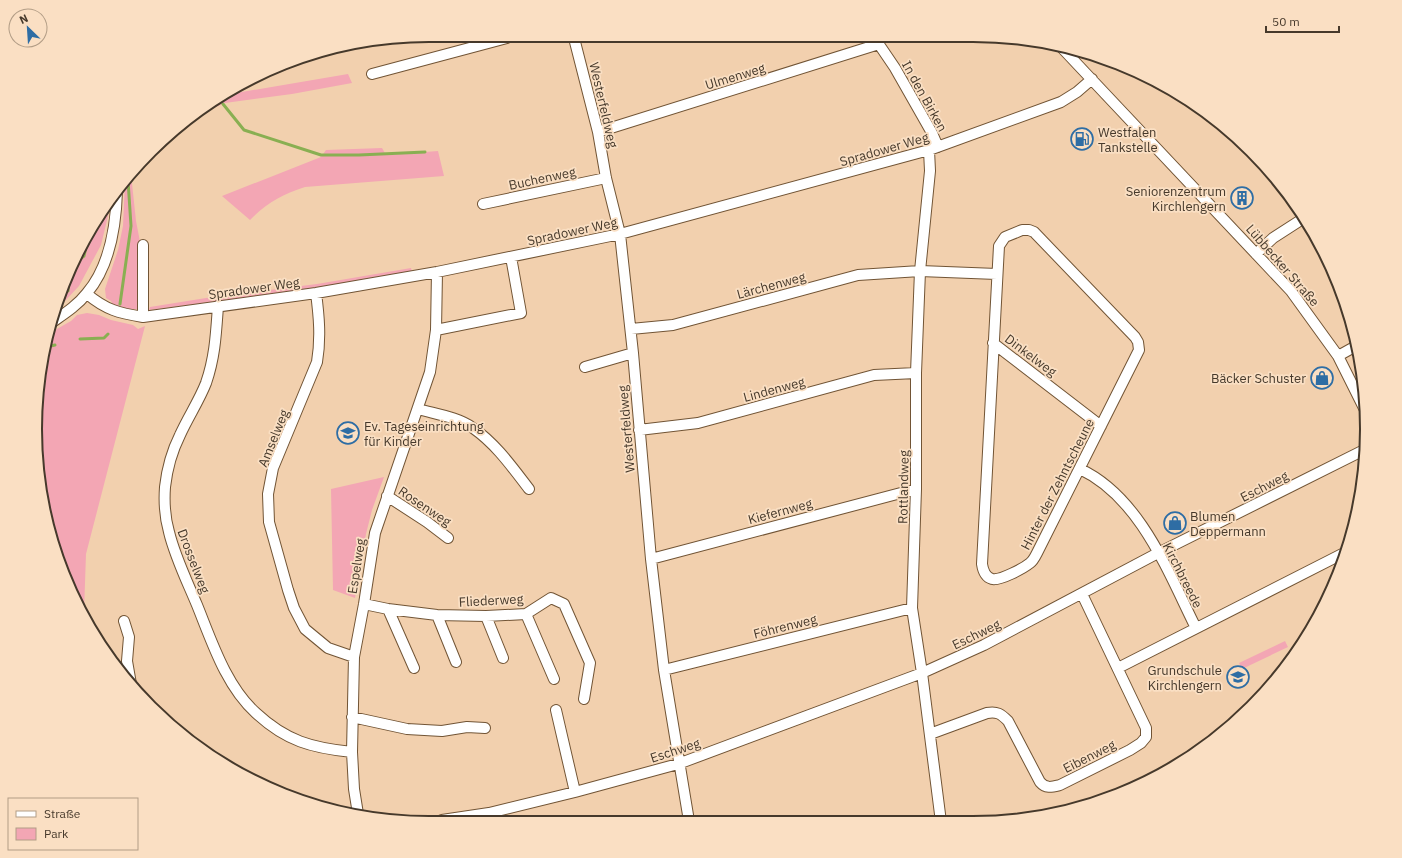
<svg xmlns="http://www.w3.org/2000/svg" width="1402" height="858" font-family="'IBM Plex Sans',sans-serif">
<rect width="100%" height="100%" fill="#f2d0ae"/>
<!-- green -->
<path fill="#f3a6b4" d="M 348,74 L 352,83 L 292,94 L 225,103 L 185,120 L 224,95 Z
M 382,148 L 386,155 L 438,151 L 444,176 L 305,187 C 281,195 268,202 250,220 L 222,196 L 321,157 L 326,150 Z
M 131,174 L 136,221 L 141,247 L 140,309 L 127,309 L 113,305 L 111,301 L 106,298 L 105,289 L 118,250 L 123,226 L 125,181 Z
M 109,201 L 108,216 L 101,245 L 79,286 L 65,301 L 59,295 L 102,210 Z
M 411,268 L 412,272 L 319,288 L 149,310 L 150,307 L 206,298 L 317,284 Z
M 87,313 L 99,315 L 111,320 L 133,325 L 138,329 L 145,326 L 86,554 L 84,612 L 56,555 L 38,481 L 35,429 L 38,377 L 48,334 L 71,321 L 77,315 Z
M 384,477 L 372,510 L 366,534 L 355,598 L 333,590 L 331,489 Z
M 1285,641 L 1288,647 L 1242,669 L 1239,663 Z"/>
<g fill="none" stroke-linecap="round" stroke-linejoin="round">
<!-- stream -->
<path stroke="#89af52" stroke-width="3" d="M 223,104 L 244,130 L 321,155 L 359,155 L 425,152
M 76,262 L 84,256 L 88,238
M 68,291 L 69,276
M 120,304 L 131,226 L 128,180
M 80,339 L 104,338 L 108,334
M 46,344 L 48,342
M 46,347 L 55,345"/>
<!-- minor casing -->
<g stroke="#715435" stroke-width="12">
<path id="minor" d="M 574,38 L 598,132 L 606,178 L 620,234 L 633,353 L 651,559 L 664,670 L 689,821
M 876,40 L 895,68 L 932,133 L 938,147
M 1062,48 L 1291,291 L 1338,356 L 1365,410
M 372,74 L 507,38
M 598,132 L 879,44
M 929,150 L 930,171 L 920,271 L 916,373 L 916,489 L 912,608 L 922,673 L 941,822
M 483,204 L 606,178
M 1022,230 L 1029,230 L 1034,232 L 1135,337 L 1138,342 L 1139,350 L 1037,553 C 1035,557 1033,561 1030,563 C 1024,568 1000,581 992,579 C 985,577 983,571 982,564 L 999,246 L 1005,237 Z
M 1256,254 L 1273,238 L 1304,218
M 316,293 C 319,316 321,338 317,362 L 273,468 L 268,494 L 269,522 L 288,590 L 294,608 L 305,629 L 328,648 L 354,657
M 87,294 C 106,310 119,313 143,317 L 316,293 L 437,272 L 620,234 L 929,150 L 1061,102 L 1077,92 L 1092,79
M 218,306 C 216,334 215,357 206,383 C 199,401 188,417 180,435 C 172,451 167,469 165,487 C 164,501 165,518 169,532 C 175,557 187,581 197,605 C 212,642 226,686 256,713 C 286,741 312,748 352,752
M 143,317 L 143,245
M 51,323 C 64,314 77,306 87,293 C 110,266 116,226 117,191
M 631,329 L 673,325 L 858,275 L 920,271 L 997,274
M 436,330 L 521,313 L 511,257
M 993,343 L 1101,426
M 1338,356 L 1356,346
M 585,367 L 633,353
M 418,409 C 435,414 458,417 473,428 C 496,444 512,467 529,489
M 639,430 L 698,423 L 874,375 L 916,373
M 1080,469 C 1140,497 1168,572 1196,628
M 387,496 L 427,522 L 448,538
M 651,559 L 916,489
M 364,604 L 388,609 L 437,615 L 486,616 L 526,614 L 551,598 L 564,604 L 590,663 L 584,699
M 388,609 L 414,668
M 526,614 L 554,679
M 437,615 L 456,662
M 486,616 L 503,658
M 124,621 L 129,637 L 127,661 L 131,684
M 1118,668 L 1346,552
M 664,670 L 912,608
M 556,710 L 575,792
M 352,717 L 407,729 L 442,731 L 467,727 L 485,728
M 930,734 L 987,713 C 997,711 1001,714 1008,721 L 1040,782 C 1046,789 1052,787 1060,785 L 1130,750 L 1141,743 L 1146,737 L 1146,728 L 1082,594
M 358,814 L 354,789 L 352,752 L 354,657 L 364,604 L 375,533 L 430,372 L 436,330 L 437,272
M 442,820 L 489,813 L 575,792 L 678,764 L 922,673 L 984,645 L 1158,553 L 1366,449"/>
</g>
<!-- minor -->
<use href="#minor" stroke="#fff" stroke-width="10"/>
</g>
<!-- icons -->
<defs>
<g id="fuel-ring" transform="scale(1.15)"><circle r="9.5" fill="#fadfc3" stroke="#2e6da4" stroke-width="1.5"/><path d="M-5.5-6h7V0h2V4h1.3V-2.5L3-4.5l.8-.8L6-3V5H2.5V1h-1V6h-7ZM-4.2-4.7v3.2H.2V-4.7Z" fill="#2e6da4"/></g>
<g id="building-ring" transform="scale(1.15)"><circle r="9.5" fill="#fadfc3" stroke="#2e6da4" stroke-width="1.5"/><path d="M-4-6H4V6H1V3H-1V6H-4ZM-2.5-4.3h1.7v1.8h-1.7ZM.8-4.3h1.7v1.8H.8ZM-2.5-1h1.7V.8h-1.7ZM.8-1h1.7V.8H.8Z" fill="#2e6da4"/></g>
<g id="shop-ring" transform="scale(1.15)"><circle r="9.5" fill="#fadfc3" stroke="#2e6da4" stroke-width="1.5"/><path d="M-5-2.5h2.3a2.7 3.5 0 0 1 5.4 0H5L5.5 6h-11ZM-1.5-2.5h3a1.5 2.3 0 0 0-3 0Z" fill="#2e6da4"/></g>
<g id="school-ring" transform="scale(1.15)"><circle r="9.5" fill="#fadfc3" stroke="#2e6da4" stroke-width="1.5"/><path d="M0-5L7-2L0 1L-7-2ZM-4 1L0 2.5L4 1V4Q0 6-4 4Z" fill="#2e6da4"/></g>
</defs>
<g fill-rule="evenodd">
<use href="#fuel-ring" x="1082" y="139"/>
<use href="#building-ring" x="1242" y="198"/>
<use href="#shop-ring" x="1322" y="378"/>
<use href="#school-ring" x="348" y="433"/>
<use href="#shop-ring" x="1175" y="523"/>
<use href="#school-ring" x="1238" y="677"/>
</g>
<g text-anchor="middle" stroke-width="3.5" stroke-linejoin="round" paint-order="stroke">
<!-- street labels -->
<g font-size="13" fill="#46392b" stroke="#fadfc3">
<text transform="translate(735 76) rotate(-17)" y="5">Ulmenweg</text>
<text transform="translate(925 96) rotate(61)" y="5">In den Birken</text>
<text transform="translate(604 105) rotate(77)" y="5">Westerfeldweg</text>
<text transform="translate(884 149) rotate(-16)" y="5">Spradower Weg</text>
<text transform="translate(542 178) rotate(-12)" y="5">Buchenweg</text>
<text transform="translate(572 231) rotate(-12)" y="5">Spradower Weg</text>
<text transform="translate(1283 265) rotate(49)" y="5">Lübbecker Straße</text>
<text transform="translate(771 285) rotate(-15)" y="5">Lärchenweg</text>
<text transform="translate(254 288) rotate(-8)" y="5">Spradower Weg</text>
<text transform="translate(1031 355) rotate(37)" y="5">Dinkelweg</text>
<text transform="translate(774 389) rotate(-15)" y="5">Lindenweg</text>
<text transform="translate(626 429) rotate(-95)" y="5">Westerfeldweg</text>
<text transform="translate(273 438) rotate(-68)" y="5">Amselweg</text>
<text transform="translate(1057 484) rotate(-63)" y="5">Hinter der Zehntscheune</text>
<text transform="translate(1264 486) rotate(-27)" y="5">Eschweg</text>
<text transform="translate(903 487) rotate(-89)" y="5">Rottlandweg</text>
<text transform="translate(425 506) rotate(34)" y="5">Rosenweg</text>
<text transform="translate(780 511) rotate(-15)" y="5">Kiefernweg</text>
<text transform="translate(194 561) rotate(69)" y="5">Drosselweg</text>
<text transform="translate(356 566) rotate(-81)" y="5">Espelweg</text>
<text transform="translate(1183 575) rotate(63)" y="5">Kirchbreede</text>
<text transform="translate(491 600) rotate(-3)" y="5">Fliederweg</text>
<text transform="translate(785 626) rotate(-14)" y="5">Föhrenweg</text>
<text transform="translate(976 634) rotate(-26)" y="5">Eschweg</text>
<text transform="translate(675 750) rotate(-18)" y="5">Eschweg</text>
<text transform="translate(1089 756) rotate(-27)" y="5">Eibenweg</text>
</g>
<!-- poi labels -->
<g font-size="13" fill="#46392b" stroke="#fadfc3" text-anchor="start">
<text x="1098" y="137">Westfalen<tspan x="1098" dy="15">Tankstelle</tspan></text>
<text x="1226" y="196" text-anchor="end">Seniorenzentrum<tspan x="1226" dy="15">Kirchlengern</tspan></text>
<text x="1306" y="383" text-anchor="end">Bäcker Schuster</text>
<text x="364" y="431">Ev. Tageseinrichtung<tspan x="364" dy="15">für Kinder</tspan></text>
<text x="1190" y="521">Blumen<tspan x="1190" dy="15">Deppermann</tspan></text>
<text x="1222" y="675" text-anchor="end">Grundschule<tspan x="1222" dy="15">Kirchlengern</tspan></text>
</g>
</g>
<!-- crop -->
<path d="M0 0H1402V858H0ZM429 42H973A387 387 0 0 1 1360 429V429A387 387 0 0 1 973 816H429A387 387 0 0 1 42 429V429A387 387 0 0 1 429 42Z" fill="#fadfc3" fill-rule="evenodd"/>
<path fill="none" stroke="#46392b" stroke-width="2" d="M429 42H973A387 387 0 0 1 1360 429V429A387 387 0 0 1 973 816H429A387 387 0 0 1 42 429V429A387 387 0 0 1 429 42Z"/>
<!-- legend -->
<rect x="8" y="798" width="130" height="52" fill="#fadfc3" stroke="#b29d86"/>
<rect x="16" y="811" width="20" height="6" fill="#ffffff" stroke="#b29d86"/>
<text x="44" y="818" font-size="12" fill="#46392b">Straße</text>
<rect x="16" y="828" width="20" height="12" fill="#f3a6b4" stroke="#b29d86"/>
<text x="44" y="838" font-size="12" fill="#46392b">Park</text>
<!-- north arrow -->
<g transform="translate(28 28) rotate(335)"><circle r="19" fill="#fadfc3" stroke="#b29d86"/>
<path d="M0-3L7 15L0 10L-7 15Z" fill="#2e6da4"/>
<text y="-6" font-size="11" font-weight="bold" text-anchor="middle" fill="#46392b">N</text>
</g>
<!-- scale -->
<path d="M1266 26v6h73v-6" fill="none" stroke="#46392b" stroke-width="2"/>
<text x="1272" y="26" font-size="12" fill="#46392b" stroke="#fadfc3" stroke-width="3" paint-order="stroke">50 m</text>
</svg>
